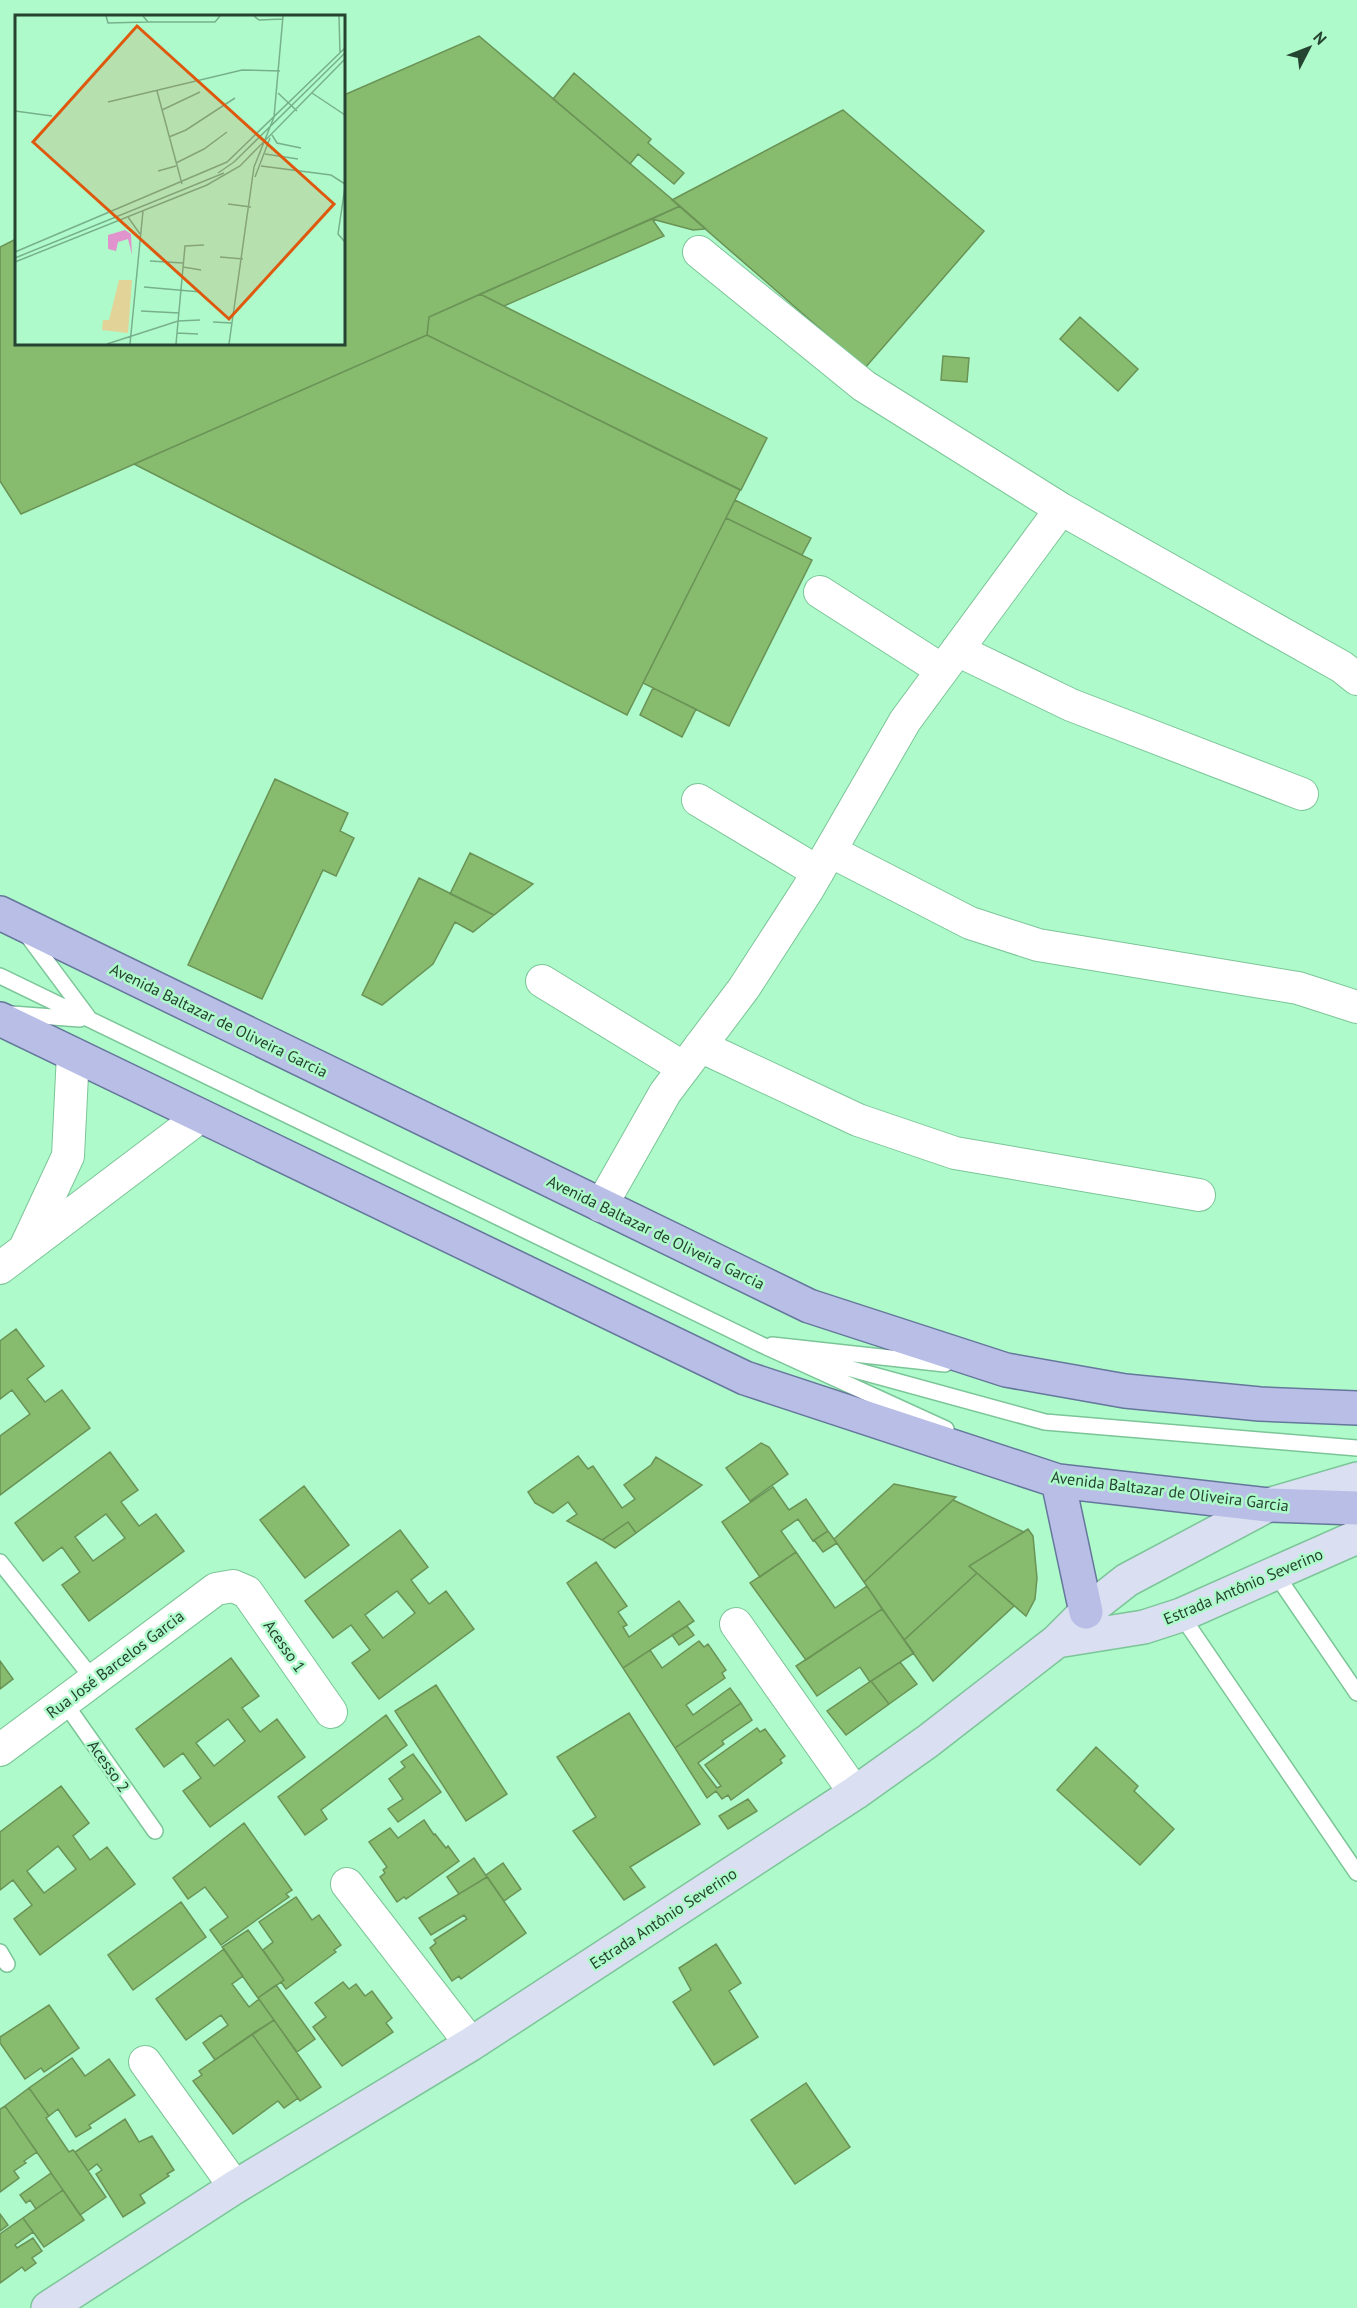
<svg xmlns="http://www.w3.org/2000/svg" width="1357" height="2308" font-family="'PT Sans',sans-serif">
<rect width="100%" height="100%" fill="#affaca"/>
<!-- building -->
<path fill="#87bb6e" stroke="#6a9356" stroke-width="1.5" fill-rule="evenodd" d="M 479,36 L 680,206 L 429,317 L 427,335 L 21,514 L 0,481 L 0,247 L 16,239 L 16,344 L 344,344 L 344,95 Z
M 574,73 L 651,139 L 648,143 L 684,173 L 674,184 L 638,154 L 630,164 L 553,99 Z
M 843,110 L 984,231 L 865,368 L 672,200 Z
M 680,206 L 706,229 L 693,230 L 652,219 Z
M 652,219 L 664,236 L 504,306 L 480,294 Z
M 480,294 L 767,438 L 741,490 L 427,335 L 429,317 Z
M 1080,317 L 1138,369 L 1118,391 L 1060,339 Z
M 427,335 L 740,490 L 627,715 L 134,464 Z
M 943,356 L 969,358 L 967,382 L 941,380 Z
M 735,500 L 811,538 L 802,555 L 726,518 Z
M 726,518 L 812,560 L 729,726 L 643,683 Z
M 653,688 L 696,709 L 682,737 L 640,715 Z
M 275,779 L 348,813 L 340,831 L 354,838 L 336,876 L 323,870 L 262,999 L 188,965 Z
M 470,853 L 533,884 L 494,915 L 450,894 Z
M 419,878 L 494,915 L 473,932 L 455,922 L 433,964 L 382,1005 L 362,995 Z
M 16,1329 L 44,1366 L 27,1379 L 45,1402 L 62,1390 L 90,1428 L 0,1495 L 0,1436 L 30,1414 L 12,1390 L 0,1399 L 0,1341 Z
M 761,1443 L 769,1447 L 788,1474 L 750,1501 L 726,1468 Z
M 110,1452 L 138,1490 L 121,1502 L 139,1526 L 156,1514 L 184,1551 L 89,1621 L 62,1585 L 80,1572 L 62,1547 L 43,1561 L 15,1523 ZM 106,1514 L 125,1538 L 93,1561 L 75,1537 Z
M 578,1456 L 588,1469 L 593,1466 L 622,1508 L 635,1499 L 624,1485 L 651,1465 L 656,1457 L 702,1485 L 636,1533 L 628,1522 L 602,1540 L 567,1521 L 577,1514 L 568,1502 L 553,1513 L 535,1503 L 528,1492 Z
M 894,1484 L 956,1497 L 864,1582 L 834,1539 Z
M 304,1486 L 349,1545 L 305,1578 L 260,1520 Z
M 773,1487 L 789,1510 L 806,1499 L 828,1531 L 813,1541 L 798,1519 L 781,1531 L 796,1552 L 760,1577 L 722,1522 Z
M 953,1500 L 1024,1532 L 969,1566 L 977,1573 L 904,1640 L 864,1582 Z
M 628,1522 L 636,1533 L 615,1548 L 602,1540 Z
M 1028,1529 L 1033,1536 L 1037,1578 L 1035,1599 L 1026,1616 L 969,1566 Z
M 400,1530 L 428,1567 L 411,1580 L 429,1604 L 446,1591 L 474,1629 L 379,1699 L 352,1663 L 370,1650 L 351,1625 L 333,1638 L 305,1601 ZM 397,1591 L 415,1613 L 383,1638 L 365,1615 Z
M 828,1531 L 837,1543 L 823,1552 L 814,1540 Z
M 796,1552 L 835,1608 L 867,1586 L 882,1609 L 806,1660 L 750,1583 Z
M 596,1562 L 627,1606 L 618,1612 L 627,1625 L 623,1627 L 629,1637 L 679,1601 L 694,1621 L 623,1668 L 567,1583 Z
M 977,1573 L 1014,1606 L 933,1681 L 904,1640 Z
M 882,1609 L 914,1653 L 870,1682 L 860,1667 L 817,1696 L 796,1666 Z
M 687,1626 L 694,1635 L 679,1645 L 672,1635 Z
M 699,1641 L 704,1647 L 708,1644 L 726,1670 L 722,1673 L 725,1678 L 686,1705 L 693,1715 L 730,1688 L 741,1703 L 675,1748 L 623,1668 L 650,1650 L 662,1668 Z
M 231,1658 L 259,1696 L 242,1708 L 260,1732 L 277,1719 L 305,1757 L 210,1827 L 183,1791 L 201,1778 L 183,1753 L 164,1767 L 136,1729 ZM 228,1719 L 245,1741 L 214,1766 L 196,1743 Z
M 0,1661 L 13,1679 L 0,1689 Z
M 900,1662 L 917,1684 L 889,1704 L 871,1681 Z
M 871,1681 L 889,1704 L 846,1735 L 827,1711 Z
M 436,1685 L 507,1794 L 466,1821 L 395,1711 Z
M 741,1703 L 752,1720 L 722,1741 L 724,1744 L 698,1763 L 717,1788 L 721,1786 L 705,1765 L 757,1728 L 760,1732 L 765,1729 L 785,1756 L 780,1760 L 782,1763 L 731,1800 L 728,1795 L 722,1799 L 716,1791 L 707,1798 L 675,1748 Z
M 629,1713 L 700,1824 L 630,1867 L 645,1887 L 624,1900 L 573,1831 L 596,1817 L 557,1757 Z
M 386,1715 L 407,1745 L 321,1810 L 327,1819 L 305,1835 L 278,1797 Z
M 1096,1747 L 1138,1786 L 1134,1791 L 1174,1829 L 1140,1865 L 1057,1790 Z
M 413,1754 L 441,1792 L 398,1822 L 388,1809 L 403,1799 L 389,1779 L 405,1767 L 401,1762 Z
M 61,1786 L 89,1823 L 73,1836 L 90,1860 L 107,1847 L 135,1884 L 40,1955 L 14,1919 L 32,1905 L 13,1880 L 0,1890 L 0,1832 ZM 58,1846 L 76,1869 L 44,1893 L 27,1871 Z
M 748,1799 L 757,1811 L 728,1829 L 719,1816 Z
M 424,1820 L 434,1835 L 435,1834 L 446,1848 L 448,1846 L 459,1861 L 406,1899 L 404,1897 L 397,1902 L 380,1877 L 385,1873 L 383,1870 L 387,1867 L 369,1842 L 390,1828 L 398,1838 Z
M 244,1823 L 292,1890 L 286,1894 L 289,1897 L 221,1945 L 210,1930 L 228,1917 L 205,1887 L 188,1899 L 173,1878 Z
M 474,1858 L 487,1877 L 459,1894 L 447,1877 Z
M 503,1863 L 521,1889 L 504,1901 L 486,1875 Z
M 487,1877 L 526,1933 L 461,1979 L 459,1976 L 452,1981 L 430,1948 L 436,1943 L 434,1940 L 467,1919 L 464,1915 L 431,1935 L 419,1918 Z
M 296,1897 L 312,1920 L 319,1915 L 341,1945 L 334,1950 L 336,1952 L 286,1989 L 281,1982 L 284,1980 L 263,1950 L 273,1942 L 259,1922 Z
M 181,1902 L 206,1937 L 133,1990 L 108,1955 Z
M 248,1930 L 284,1980 L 258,1998 L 222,1947 Z
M 716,1944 L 741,1983 L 729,1991 L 758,2037 L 714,2065 L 673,2002 L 691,1990 L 679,1968 Z
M 224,1949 L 243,1976 L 232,1984 L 249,2007 L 259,1999 L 274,2020 L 215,2060 L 203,2043 L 228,2025 L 221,2015 L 186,2040 L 156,1999 Z
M 343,1982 L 349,1989 L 356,1984 L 365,1996 L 372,1991 L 392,2018 L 386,2023 L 393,2032 L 342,2066 L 313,2027 L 326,2017 L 315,2003 Z
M 276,1985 L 315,2039 L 297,2052 L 258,1998 Z
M 49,2005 L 79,2048 L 44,2072 L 41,2068 L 25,2079 L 0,2043 L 0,2037 Z
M 274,2020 L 321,2087 L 300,2101 L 252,2034 Z
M 252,2034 L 298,2098 L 284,2108 L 278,2101 L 233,2134 L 193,2081 L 202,2075 L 199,2071 Z
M 72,2058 L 85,2076 L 109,2059 L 135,2095 L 89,2125 L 91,2128 L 76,2137 L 58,2109 L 49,2116 L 29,2088 Z
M 806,2083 L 850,2147 L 795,2184 L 751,2120 Z
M 29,2088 L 49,2116 L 46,2118 L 69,2152 L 73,2150 L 75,2152 L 106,2197 L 80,2215 L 5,2106 Z
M 5,2106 L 37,2152 L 24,2161 L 26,2163 L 14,2171 L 19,2178 L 0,2192 L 0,2109 Z
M 125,2119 L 139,2142 L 152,2136 L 174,2170 L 167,2174 L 169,2176 L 140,2195 L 145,2203 L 123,2217 L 96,2174 L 102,2170 L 97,2164 L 88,2171 L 75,2152 Z
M 51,2173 L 63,2190 L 36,2209 L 30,2200 L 26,2203 L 20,2195 Z
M 63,2190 L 84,2220 L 44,2247 L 23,2218 Z
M 0,2214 L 8,2225 L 0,2231 Z
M 23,2218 L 33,2232 L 15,2245 L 17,2248 L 33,2238 L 42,2251 L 32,2258 L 36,2263 L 25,2271 L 22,2267 L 0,2283 L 0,2234 Z"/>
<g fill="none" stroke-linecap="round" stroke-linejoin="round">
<!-- service casing -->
<g stroke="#7bc598" stroke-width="18">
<path id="service" d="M 27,935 L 88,1017
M 0,976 L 760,1344 L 946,1429
M 12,1014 L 80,1019
M 772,1345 L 945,1364
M 804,1356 L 1045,1422 L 1357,1448
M 0,1562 L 93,1679
M 1275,1573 L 1357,1693
M 1181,1615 L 1357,1873
M 64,1702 L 155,1831
M 0,1952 L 7,1964"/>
</g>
<!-- minor casing -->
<g stroke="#7bc598" stroke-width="34">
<path id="minor" d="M 699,252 L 864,386 L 1061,509 L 1342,667 L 1357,679
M 820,592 L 942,670
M 957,650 L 1071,705 L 1302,794
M 698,800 L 818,872
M 830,851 L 970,923 L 1038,945 L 1298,988 L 1357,1007
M 542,981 L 684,1068
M 700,1046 L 858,1120 L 955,1153 L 1199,1195
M 601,1206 L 665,1093 L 744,988 L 808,889 L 905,721 L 1061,509
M 26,1246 L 68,1156 L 73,1054
M 0,1268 L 201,1116
M 736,1624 L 855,1793
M 0,1750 L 216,1589 L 233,1586 L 247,1592 L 331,1712
M 347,1884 L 471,2044
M 145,2062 L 235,2187"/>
</g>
<!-- secondary casing -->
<g stroke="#7bc598" stroke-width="36">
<path id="secondary" d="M 1057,1641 L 1144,1627 L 1181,1615 L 1357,1537
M 48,2308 L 235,2187 L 471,2044 L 855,1793 L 928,1741 L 1057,1641 L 1086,1612 L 1127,1580 L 1268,1505 L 1357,1479"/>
</g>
<!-- primary casing -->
<g stroke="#65779b" stroke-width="36">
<path id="primary" d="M 0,913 L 809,1306 L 1006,1370 L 1125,1391 L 1260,1404 L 1357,1408
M 0,1019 L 745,1378 L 1058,1481 L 1268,1505 L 1357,1508
M 1058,1481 L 1086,1612"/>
</g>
<!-- service -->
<use href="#service" stroke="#fff" stroke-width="15"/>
<!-- minor -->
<use href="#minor" stroke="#fff" stroke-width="32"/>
<!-- secondary -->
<use href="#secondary" stroke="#dbdff2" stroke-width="33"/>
<!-- primary -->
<use href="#primary" stroke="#b8bee6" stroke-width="33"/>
</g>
<g text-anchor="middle" stroke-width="5" stroke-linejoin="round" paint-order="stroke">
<!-- street labels -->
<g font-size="16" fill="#244330" stroke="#affaca">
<text transform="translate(219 1020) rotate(26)" y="6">Avenida Baltazar de Oliveira Garcia</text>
<text transform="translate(656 1232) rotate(26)" y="6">Avenida Baltazar de Oliveira Garcia</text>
<text transform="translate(1170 1491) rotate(7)" y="6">Avenida Baltazar de Oliveira Garcia</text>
<text transform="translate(1243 1586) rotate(-23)" y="6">Estrada Antônio Severino</text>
<text transform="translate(285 1646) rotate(55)" y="6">Acesso 1</text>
<text transform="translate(115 1664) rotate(-37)" y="6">Rua José Barcelos Garcia</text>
<text transform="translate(109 1766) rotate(55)" y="6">Acesso 2</text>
<text transform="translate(663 1918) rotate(-33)" y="6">Estrada Antônio Severino</text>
</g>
</g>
<!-- overview -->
<g transform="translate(15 15)">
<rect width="330" height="330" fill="#affaca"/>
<path d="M 104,265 L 117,265 L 113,318 L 87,315 L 88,305 L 94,305 Z" fill="#e2d399"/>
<path d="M 110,215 L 116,219 L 117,240 L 113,224 L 103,227 L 101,236 L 93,234 L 93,220 Z" fill="#e093cd"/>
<path fill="none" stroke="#77b18c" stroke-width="1.5" d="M 91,1 L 93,8 L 133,7M 128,1 L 133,7 L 200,7 L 205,1M 239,1 L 244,5 L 268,4M 324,1 L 325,38M 142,76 L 167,169M 263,78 L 282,96M 297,78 L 330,100M 93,87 L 227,55 L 265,56M 147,95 L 185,77M 0,96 L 37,101M 257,120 L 262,128 L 286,133M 154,122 L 171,115 L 220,83M 250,139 L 283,144M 161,148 L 189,134 L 212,117M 246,151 L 316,160 L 330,169M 143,156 L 161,151M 203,158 L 219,147 L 330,38M 240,162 L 255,123M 330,172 L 323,219 L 330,227M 213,189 L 236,192M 113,202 L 125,219M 0,237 L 212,147 L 330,33M 205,242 L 228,244M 0,243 L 209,158M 135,246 L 168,248M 0,247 L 192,170 L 225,151 L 330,44M 168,252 L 186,255M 129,272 L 186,277M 126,296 L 164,298M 198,307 L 217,308M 162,318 L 183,319M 92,329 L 163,306 L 185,305M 115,329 L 128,196M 161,329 L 170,231 L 189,230M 214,329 L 239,152 L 259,102 L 268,1"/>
<path fill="#de580e" fill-opacity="0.15" stroke="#de580e" stroke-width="3" d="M 122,11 L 319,189 L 214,304 L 18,127 Z"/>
<rect width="330" height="330" fill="none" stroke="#244330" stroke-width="3"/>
</g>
<!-- north arrow -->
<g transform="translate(1309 48) rotate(48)" stroke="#affaca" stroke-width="4.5" paint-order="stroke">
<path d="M0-4.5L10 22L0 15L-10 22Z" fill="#244330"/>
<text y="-9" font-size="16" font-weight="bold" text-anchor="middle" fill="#244330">N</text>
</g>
</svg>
